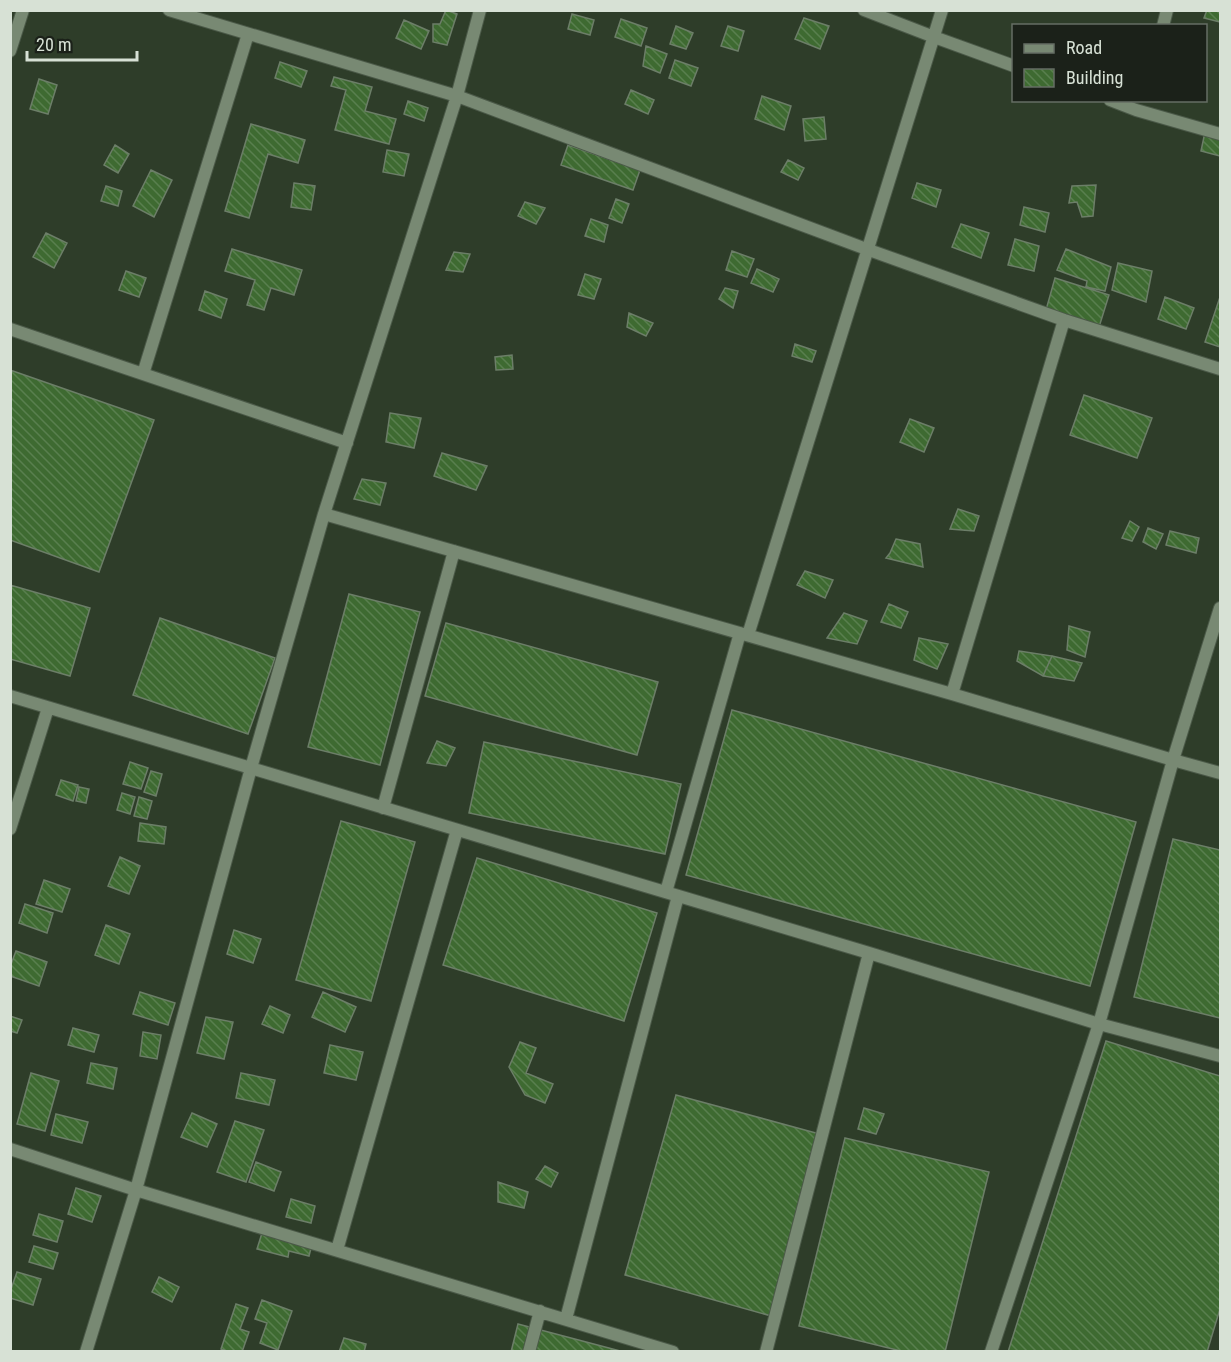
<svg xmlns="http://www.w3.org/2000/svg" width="1231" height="1362" font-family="'Roboto Condensed',sans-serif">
<defs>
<pattern id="building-back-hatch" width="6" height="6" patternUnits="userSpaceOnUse" patternTransform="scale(1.5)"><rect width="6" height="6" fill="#3e6a31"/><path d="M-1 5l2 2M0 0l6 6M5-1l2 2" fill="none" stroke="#597f4e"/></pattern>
</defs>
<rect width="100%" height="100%" fill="#2e3d29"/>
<!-- building -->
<path fill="url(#building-back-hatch)" stroke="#6c7e68" stroke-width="1.5" d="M 446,10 L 457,14 L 447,45 L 433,42 L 433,24 L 440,24 Z
M 1207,10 L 1220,10 L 1220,22 L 1204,18 Z
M 572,14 L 594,20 L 590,35 L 568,29 Z
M 804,18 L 829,26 L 820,49 L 795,39 Z
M 621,19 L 647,28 L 641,46 L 615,37 Z
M 404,20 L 429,31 L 421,49 L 396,38 Z
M 676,26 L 693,33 L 686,49 L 670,44 Z
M 728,26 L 744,31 L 738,51 L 721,46 Z
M 646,46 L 667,54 L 660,73 L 643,66 Z
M 675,60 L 698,68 L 691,86 L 669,78 Z
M 280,62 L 307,71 L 301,87 L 275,78 Z
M 334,77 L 372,87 L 365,111 L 396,119 L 389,144 L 335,130 L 346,90 L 331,86 Z
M 39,79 L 57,85 L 48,114 L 30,109 Z
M 631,90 L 654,100 L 648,114 L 625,104 Z
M 762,96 L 791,106 L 784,130 L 755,119 Z
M 408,101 L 428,108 L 424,121 L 404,114 Z
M 824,117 L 826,139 L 805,141 L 803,119 Z
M 251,124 L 305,140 L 298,163 L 268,154 L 249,218 L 225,211 Z
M 1205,132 L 1220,137 L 1220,156 L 1201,151 Z
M 115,145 L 129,154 L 118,173 L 104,165 Z
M 568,145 L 640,170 L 633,190 L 561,165 Z
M 387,150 L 409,154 L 404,176 L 383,172 Z
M 788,160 L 804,168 L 798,180 L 781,172 Z
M 151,170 L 172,180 L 154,217 L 133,206 Z
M 294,183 L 315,186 L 311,210 L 291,207 Z
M 917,183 L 941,190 L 936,207 L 912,198 Z
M 1096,185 L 1093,216 L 1082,217 L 1077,202 L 1069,203 L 1072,186 Z
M 106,186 L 122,191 L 118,206 L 101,201 Z
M 616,199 L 629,204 L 622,223 L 609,218 Z
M 525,202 L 545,208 L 536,224 L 518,216 Z
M 1024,207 L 1049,213 L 1045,232 L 1020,225 Z
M 591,219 L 608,225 L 604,242 L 585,236 Z
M 961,224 L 989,233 L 981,258 L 952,247 Z
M 46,233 L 67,243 L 54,268 L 33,257 Z
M 1015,239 L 1039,246 L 1034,271 L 1008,265 Z
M 232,249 L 302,270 L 294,295 L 271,288 L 264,310 L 247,305 L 255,280 L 225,271 Z
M 1066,249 L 1111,267 L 1105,291 L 1086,287 L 1087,281 L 1057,270 Z
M 732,251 L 754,259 L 747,277 L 726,270 Z
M 454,252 L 470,254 L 463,272 L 446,270 Z
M 1118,263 L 1152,271 L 1146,302 L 1112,290 Z
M 757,269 L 779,279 L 773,292 L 751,283 Z
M 126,271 L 146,278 L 139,297 L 119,290 Z
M 585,274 L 601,279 L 594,299 L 578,295 Z
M 1055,278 L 1109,295 L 1099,327 L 1046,310 Z
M 725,288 L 738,291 L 733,308 L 719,299 Z
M 205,291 L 227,299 L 221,318 L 199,310 Z
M 1165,297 L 1194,308 L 1186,329 L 1158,319 Z
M 1220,297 L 1220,347 L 1205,342 Z
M 629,313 L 653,323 L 646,336 L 627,327 Z
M 795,344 L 816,351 L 812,362 L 792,356 Z
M 512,355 L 513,369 L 496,370 L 495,357 Z
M 10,370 L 154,420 L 99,572 L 10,540 Z
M 1084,395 L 1152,418 L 1137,458 L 1070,435 Z
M 390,413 L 421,418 L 414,448 L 386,442 Z
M 910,419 L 934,428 L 924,452 L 900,442 Z
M 442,453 L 487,466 L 476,490 L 434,476 Z
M 362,479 L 386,483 L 380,505 L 354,499 Z
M 958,509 L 979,516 L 974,531 L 950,529 Z
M 1130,521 L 1139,527 L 1132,541 L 1122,538 Z
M 1148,528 L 1163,534 L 1156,549 L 1143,542 Z
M 1170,531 L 1199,538 L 1196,553 L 1166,545 Z
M 896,539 L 920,544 L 923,567 L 886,558 L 890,553 Z
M 805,571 L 833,580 L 825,598 L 797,585 Z
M 10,585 L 90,608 L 70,676 L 10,659 Z
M 349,594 L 420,612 L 380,765 L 308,747 Z
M 889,604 L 908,612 L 901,628 L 881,622 Z
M 844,613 L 867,621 L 857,644 L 827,638 Z
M 160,618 L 275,658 L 248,734 L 133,695 Z
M 446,623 L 658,682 L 637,755 L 425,696 Z
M 1069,626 L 1090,632 L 1085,657 L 1067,650 Z
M 919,638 L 948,644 L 937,669 L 914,660 Z
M 1019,651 L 1052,656 L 1043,676 L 1017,661 Z
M 1052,656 L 1082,663 L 1074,681 L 1043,676 Z
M 732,710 L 1136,822 L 1090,986 L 686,875 Z
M 437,741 L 455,748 L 446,766 L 427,763 Z
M 484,742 L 681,784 L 665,854 L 469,813 Z
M 130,762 L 148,768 L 141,789 L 123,784 Z
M 151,771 L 162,774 L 156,796 L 144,792 Z
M 61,780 L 78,785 L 73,801 L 56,795 Z
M 79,787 L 89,789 L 86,803 L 76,801 Z
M 122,793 L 135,797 L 130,814 L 117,810 Z
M 139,797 L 152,801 L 147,819 L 134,816 Z
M 341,821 L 415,842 L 371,1001 L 296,980 Z
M 140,823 L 166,827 L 164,844 L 138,841 Z
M 1173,839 L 1220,850 L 1220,1018 L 1134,997 Z
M 120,857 L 140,866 L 129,894 L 108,886 Z
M 477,858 L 657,913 L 624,1021 L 443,965 Z
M 44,880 L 70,889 L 62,912 L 36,904 Z
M 25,904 L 53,913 L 47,933 L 19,923 Z
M 106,925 L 130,934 L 119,964 L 95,955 Z
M 234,930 L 261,939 L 253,963 L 227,954 Z
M 16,951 L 47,962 L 39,986 L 10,976 L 10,967 Z
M 140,992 L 175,1003 L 168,1025 L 133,1014 Z
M 323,992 L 356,1007 L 345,1032 L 312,1017 Z
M 270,1006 L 290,1015 L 283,1033 L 262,1024 Z
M 10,1016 L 22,1020 L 17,1033 L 10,1031 Z
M 206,1017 L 233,1022 L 224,1059 L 197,1053 Z
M 73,1028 L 99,1035 L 94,1052 L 68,1045 Z
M 143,1032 L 161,1035 L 157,1059 L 140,1056 Z
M 1106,1041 L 1220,1076 L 1220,1309 L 1207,1352 L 1008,1352 Z
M 520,1042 L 536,1048 L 526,1073 L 553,1084 L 545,1103 L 525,1095 L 509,1067 Z
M 330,1045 L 363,1052 L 356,1080 L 324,1073 Z
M 91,1063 L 117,1068 L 113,1089 L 87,1083 Z
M 31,1073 L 59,1081 L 45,1131 L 17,1124 Z
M 241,1073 L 275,1080 L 269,1105 L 236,1098 Z
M 676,1095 L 827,1136 L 775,1317 L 625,1275 Z
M 864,1108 L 884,1114 L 876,1134 L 858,1129 Z
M 192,1113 L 217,1124 L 207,1147 L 181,1137 Z
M 56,1114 L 88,1122 L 82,1143 L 51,1135 Z
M 235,1121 L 264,1130 L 246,1182 L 217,1172 Z
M 845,1138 L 989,1172 L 945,1352 L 905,1352 L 799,1326 Z
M 256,1162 L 281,1172 L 274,1191 L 249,1182 Z
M 545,1166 L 558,1173 L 551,1187 L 536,1179 Z
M 498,1182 L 528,1192 L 524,1208 L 498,1202 Z
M 76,1188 L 101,1196 L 92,1222 L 68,1214 Z
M 291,1199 L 315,1206 L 311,1223 L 286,1217 Z
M 39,1214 L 63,1221 L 57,1242 L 33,1235 Z
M 263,1230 L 312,1244 L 309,1256 L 289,1251 L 288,1257 L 257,1249 Z
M 34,1246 L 58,1253 L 53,1269 L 29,1262 Z
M 17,1272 L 41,1279 L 33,1305 L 10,1298 L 10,1292 Z
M 159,1277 L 179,1287 L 172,1302 L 152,1292 Z
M 262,1300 L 292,1311 L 278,1350 L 260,1343 L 267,1323 L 255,1319 Z
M 236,1304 L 248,1308 L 240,1329 L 249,1332 L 242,1352 L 229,1352 L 221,1349 Z
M 518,1324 L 624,1352 L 511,1352 Z
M 344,1338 L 366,1344 L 364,1352 L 339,1352 Z"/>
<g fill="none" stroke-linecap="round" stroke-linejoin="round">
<!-- street casing -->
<g stroke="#4b5948" stroke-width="14">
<path id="street" d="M 169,10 L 457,96 L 869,250 L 1064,320 L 1220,369
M 864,10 L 934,37 L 1014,66
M 1163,26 L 1167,10
M 10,51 L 23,10
M 1110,100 L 1136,110 L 1220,134
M 10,329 L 347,443
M 143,374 L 248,34
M 324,514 L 952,694 L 1173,760 L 1220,773
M 748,635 L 942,10
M 952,694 L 1064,320
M 10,696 L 869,953 L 1099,1024 L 1220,1056
M 383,808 L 454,551
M 10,829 L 48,708
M 666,892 L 740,633
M 10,1149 L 136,1190 L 673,1352
M 337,1250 L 457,830
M 566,1319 L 678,896
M 86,1352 L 136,1190 L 251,768 L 324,514 L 457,96 L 480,10
M 529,1352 L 540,1311
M 766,1352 L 869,953
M 991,1352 L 1099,1024 L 1173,760 L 1220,608"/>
</g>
<!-- street -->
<use href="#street" stroke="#788973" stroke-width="12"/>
</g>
<!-- border -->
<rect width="1231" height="1362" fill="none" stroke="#d7e1d5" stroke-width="24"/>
<!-- legend -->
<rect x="1012" y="24" width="195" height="78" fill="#1b2119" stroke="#666e64" stroke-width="1.5"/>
<rect x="1024" y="44" width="30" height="9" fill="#788973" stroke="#666e64" stroke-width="1.5"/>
<text x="1066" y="54" font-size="18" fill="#d7e1d5">Road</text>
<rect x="1024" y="69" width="30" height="18" fill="url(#building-back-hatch)" stroke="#666e64" stroke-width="1.5"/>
<text x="1066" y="84" font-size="18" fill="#d7e1d5">Building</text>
<!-- scale -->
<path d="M27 51v9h110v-9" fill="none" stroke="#d7e1d5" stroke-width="3"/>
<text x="36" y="51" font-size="18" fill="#d7e1d5" stroke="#1b2119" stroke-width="4.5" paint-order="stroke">20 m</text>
</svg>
